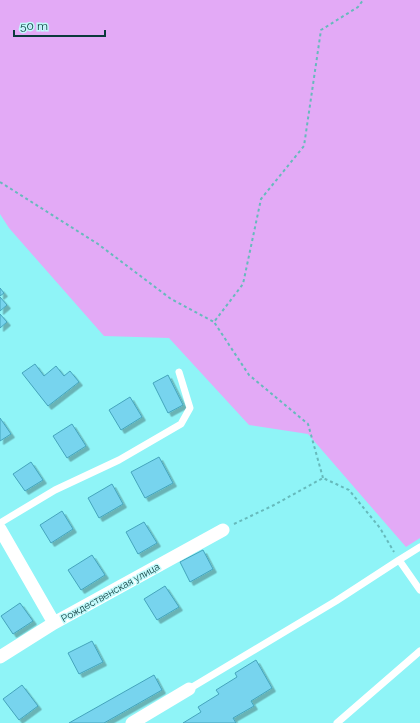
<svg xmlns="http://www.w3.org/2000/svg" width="420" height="723" font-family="Raleway,sans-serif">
<defs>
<filter id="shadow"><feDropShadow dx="3.5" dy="3.5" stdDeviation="0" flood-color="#0004"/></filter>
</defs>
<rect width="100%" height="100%" fill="#8ff4f7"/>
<!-- green -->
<path fill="#e3aaf6" d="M 0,0 L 420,0 L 420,538 L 406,547 L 308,434 L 249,425 L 169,338 L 104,336 L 9,228 L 0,214 Z"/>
<!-- building -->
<path fill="#77d4ee" stroke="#44a4bc" filter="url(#shadow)" d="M 0,288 L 4,293 L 0,296 Z
M 0,297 L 7,305 L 0,311 Z
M 0,314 L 7,322 L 0,328 Z
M 35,364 L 44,376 L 56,366 L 64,376 L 70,371 L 79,382 L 48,406 L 22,373 Z
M 168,375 L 183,405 L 168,413 L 153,383 Z
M 130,397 L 142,417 L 121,430 L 109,410 Z
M 0,418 L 11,434 L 0,441 Z
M 72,424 L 86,446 L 67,458 L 53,436 Z
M 159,457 L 173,483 L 145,498 L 131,472 Z
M 31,462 L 43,480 L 25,491 L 13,474 Z
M 112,484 L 123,504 L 99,518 L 88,498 Z
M 62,511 L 73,529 L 51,543 L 40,525 Z
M 144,522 L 157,543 L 138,554 L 126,532 Z
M 203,550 L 213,569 L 190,582 L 180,562 Z
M 92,555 L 105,575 L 81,590 L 68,570 Z
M 165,586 L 179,607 L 157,620 L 144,599 Z
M 20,603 L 33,621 L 13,634 L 1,616 Z
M 92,641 L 103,662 L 79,674 L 68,653 Z
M 256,660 L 272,688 L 251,701 L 254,706 L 233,718 L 236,723 L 183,723 L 201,712 L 198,707 L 219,694 L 216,690 L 237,677 L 235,673 Z
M 154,675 L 162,690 L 104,723 L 69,723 Z
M 22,685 L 38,706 L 19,720 L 3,699 Z"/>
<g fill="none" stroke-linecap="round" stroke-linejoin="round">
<!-- path -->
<path stroke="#66babc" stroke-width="2" stroke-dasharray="3 3" stroke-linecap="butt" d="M 0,182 L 98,244 L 171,299 L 214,322
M 323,478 L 308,424 L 249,375 L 214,322 L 243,284 L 261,199 L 304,146 L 321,30 L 358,7 L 363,0
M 234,524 L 274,505 L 323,478 L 349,490 L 380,528 L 394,552"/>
<!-- service -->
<path stroke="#fff" stroke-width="7" d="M 0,523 L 55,490 L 119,460 L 181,424 L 190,408 L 179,372
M 399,560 L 420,547
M 189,689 L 336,601 L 399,560 L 420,590
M 337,723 L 420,651"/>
<!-- minor -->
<path stroke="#fff" stroke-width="13" d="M 0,529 L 54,623
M 0,657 L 54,623 L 223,530
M 132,723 L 189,689"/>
</g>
<g text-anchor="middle" stroke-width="3" stroke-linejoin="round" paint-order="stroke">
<!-- street labels -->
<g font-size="10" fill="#0c3a3b" stroke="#c1fafb">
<text transform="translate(110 592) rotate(-29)" y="4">Рождественская улица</text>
</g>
</g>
<!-- scale -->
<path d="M14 30v6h91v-6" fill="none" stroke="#0c3a3b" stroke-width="2"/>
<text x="20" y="30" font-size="12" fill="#0c3a3b" stroke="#c1fafb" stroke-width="3" paint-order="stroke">50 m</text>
</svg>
